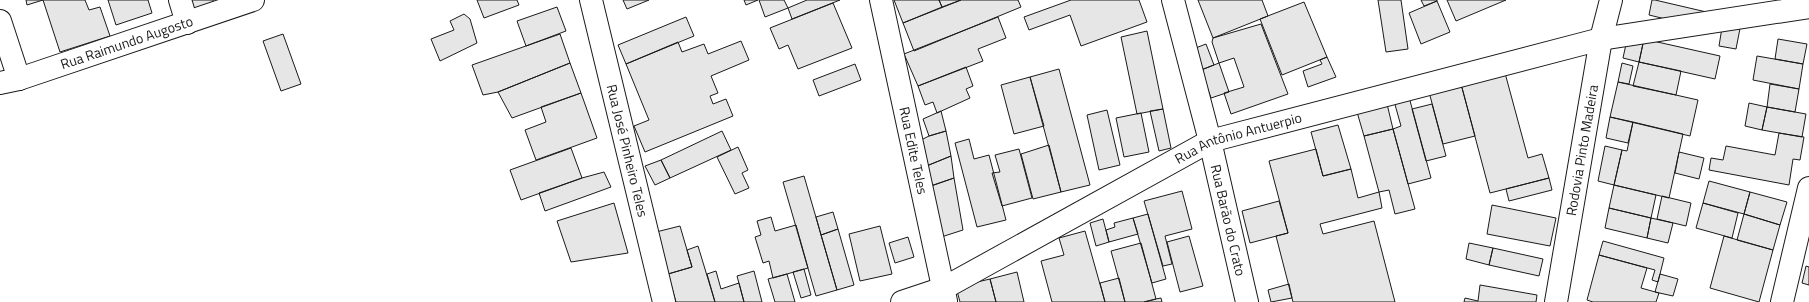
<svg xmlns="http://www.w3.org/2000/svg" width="1809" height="302" font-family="'Titillium Web',sans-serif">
<rect width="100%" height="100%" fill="#fff"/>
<!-- building -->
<path fill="#e6e6e6" stroke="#1a1a1a" d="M 26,0 L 85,0 L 89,10 L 100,7 L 110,36 L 60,52 L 43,0 L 27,5 Z
M 108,0 L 148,0 L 152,13 L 116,25 Z
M 188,0 L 213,0 L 215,4 L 191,11 Z
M 477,0 L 517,0 L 519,5 L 484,18 Z
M 623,0 L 649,0 L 627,9 Z
M 744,0 L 758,0 L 746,5 Z
M 759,0 L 784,0 L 788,8 L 765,17 Z
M 807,0 L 840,0 L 792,19 L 788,8 Z
M 894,0 L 939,0 L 942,7 L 903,23 Z
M 939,0 L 961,0 L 942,7 Z
M 961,0 L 1018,0 L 1021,7 L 914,51 L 903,23 Z
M 1071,0 L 1139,0 L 1147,22 L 1081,46 L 1070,15 L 1029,30 L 1024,17 Z
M 1198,0 L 1262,0 L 1268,16 L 1213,38 Z
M 1378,0 L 1401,0 L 1408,49 L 1386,52 Z
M 1421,0 L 1437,0 L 1437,1 L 1424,6 Z
M 1447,0 L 1506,0 L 1456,21 Z
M 1652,0 L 1655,0 L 1715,14 L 1678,22 L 1649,15 Z
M 1437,1 L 1450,32 L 1421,44 L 1409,13 Z
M 1304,2 L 1327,57 L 1282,75 L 1260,19 Z
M 833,3 L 852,48 L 798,69 L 788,45 L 779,49 L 770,28 Z
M 557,7 L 566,31 L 526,46 L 517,21 Z
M 1725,9 L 1743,13 L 1736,49 L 1719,46 Z
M 464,14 L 470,19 L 477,43 L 440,61 L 431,39 L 454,30 L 450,21 Z
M 686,17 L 694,36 L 626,64 L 618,45 Z
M 998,17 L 1006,38 L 978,49 L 983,61 L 918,86 L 904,54 Z
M 1261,24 L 1288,94 L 1231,114 L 1224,93 L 1244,87 L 1234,58 L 1219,63 L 1212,42 L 1213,38 Z
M 1147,31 L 1163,109 L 1137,114 L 1121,37 Z
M 283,34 L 301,84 L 281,91 L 263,41 Z
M 560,34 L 570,63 L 498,92 L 483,95 L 472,65 Z
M 1628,35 L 1644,39 L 1639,62 L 1623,58 Z
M 1644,39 L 1720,56 L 1715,79 L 1639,62 Z
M 1778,39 L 1807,44 L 1803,64 L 1775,59 Z
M 741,41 L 749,60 L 711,76 L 718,93 L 710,96 L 713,104 L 726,99 L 733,116 L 645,152 L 634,126 L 649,120 L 626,64 L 678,42 L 682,52 L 704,44 L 708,54 Z
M 1206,44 L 1214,65 L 1201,70 L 1193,49 Z
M 1757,56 L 1803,64 L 1799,89 L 1753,80 Z
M 1327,57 L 1336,77 L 1308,87 L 1303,71 L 1322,64 L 1320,60 Z
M 1639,62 L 1681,71 L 1676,95 L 1633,86 Z
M 570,63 L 581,93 L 512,118 L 498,92 Z
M 1219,63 L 1229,92 L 1211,98 L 1201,70 Z
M 1622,63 L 1633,66 L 1629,84 L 1618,82 Z
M 855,64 L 861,80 L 819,96 L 813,80 Z
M 966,67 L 973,86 L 966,89 L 970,98 L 937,113 L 933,102 L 925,105 L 918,86 Z
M 1059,69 L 1090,185 L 1061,192 L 1030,77 Z
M 1505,73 L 1528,158 L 1542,154 L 1549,178 L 1490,193 L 1461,84 Z
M 1030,77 L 1044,126 L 1014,134 L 1001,85 Z
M 1618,82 L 1698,100 L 1690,136 L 1610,117 Z
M 1461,84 L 1475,136 L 1443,144 L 1429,92 Z
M 1770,84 L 1799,89 L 1795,112 L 1767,107 Z
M 581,93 L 597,138 L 536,160 L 525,130 L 546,122 L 541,107 Z
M 1409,97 L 1431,178 L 1408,184 L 1393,129 L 1401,126 L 1394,101 Z
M 1749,103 L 1767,107 L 1762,130 L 1745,126 Z
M 1387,104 L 1393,129 L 1364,136 L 1357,112 Z
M 1432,104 L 1446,156 L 1426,161 L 1412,109 Z
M 1767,107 L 1806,114 L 1802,137 L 1762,130 Z
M 1163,109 L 1171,148 L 1159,151 L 1150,111 Z
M 1107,110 L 1120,165 L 1099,170 L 1087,115 Z
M 941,111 L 946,131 L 929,136 L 923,119 Z
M 1141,113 L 1149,152 L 1124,157 L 1116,118 Z
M 1610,117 L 1633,122 L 1628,143 L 1606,138 Z
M 1633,122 L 1683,134 L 1669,198 L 1614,185 L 1622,150 L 1627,151 Z
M 1338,125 L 1351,169 L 1323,176 L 1311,132 Z
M 1393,129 L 1415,209 L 1395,214 L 1389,190 L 1379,192 L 1364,136 Z
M 722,131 L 731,150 L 670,178 L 661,160 Z
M 946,131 L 951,156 L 924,167 L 915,143 L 929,136 Z
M 1779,133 L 1804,137 L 1800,160 L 1793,159 L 1789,185 L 1709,170 L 1711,158 L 1723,160 L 1726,146 L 1775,155 Z
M 969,139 L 974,159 L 989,155 L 1006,220 L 977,227 L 955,143 Z
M 1049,145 L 1061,192 L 1033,199 L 1021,154 Z
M 1605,146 L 1622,150 L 1614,185 L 1598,181 Z
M 738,147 L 748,170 L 742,173 L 749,188 L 735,194 L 717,157 Z
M 571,148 L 582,178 L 521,200 L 510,170 Z
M 1019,149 L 1032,198 L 1002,206 L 992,173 L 1000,172 L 995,155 Z
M 1316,149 L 1323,176 L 1351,169 L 1358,198 L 1379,192 L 1382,208 L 1320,224 L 1323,234 L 1374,221 L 1395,302 L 1293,302 L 1276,236 L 1288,233 L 1269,161 Z
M 1679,152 L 1704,158 L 1699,179 L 1675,173 Z
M 951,156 L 954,178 L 925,188 L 924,167 Z
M 661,160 L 670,178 L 655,185 L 645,166 Z
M 604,172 L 611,187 L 545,211 L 539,193 L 582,178 Z
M 804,176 L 837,290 L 816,296 L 783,182 Z
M 954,178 L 963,230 L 938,238 L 925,188 Z
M 1549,178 L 1552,190 L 1509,201 L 1506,189 Z
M 1709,181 L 1750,192 L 1744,214 L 1703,203 Z
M 1614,185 L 1656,195 L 1651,218 L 1609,208 Z
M 1182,191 L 1192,229 L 1165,236 L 1172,264 L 1163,266 L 1144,201 Z
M 1750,192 L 1787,202 L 1780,225 L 1744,214 Z
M 1662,196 L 1691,203 L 1686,226 L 1657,219 Z
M 1279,201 L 1288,233 L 1250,243 L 1242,211 Z
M 614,203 L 628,253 L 571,262 L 557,221 Z
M 1703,203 L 1738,213 L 1732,238 L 1696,228 Z
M 1492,205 L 1556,218 L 1550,246 L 1487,234 Z
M 1609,208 L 1651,218 L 1647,238 L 1605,228 Z
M 833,212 L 838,229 L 821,235 L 816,217 Z
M 1148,214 L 1166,279 L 1152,283 L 1133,218 Z
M 1744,214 L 1780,225 L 1773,250 L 1737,240 Z
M 771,217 L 775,231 L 796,225 L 808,268 L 773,278 L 769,261 L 763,263 L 755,237 L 761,235 L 757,221 Z
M 1133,218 L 1138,234 L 1109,242 L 1106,230 L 1115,227 L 1114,223 Z
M 1651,218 L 1673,223 L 1668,243 L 1647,238 Z
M 1103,219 L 1109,242 L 1096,246 L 1090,223 Z
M 680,226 L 692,267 L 668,274 L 656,232 Z
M 880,226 L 892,274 L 860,281 L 849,234 Z
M 838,229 L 854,285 L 837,290 L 821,235 Z
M 1085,231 L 1105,302 L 1052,302 L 1041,261 L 1064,255 L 1059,238 Z
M 1189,236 L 1203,286 L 1180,292 L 1167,242 Z
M 1724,236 L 1773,250 L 1759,302 L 1710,288 Z
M 908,237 L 914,257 L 895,263 L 889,243 Z
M 1603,241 L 1664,258 L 1658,282 L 1652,280 L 1655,270 L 1599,255 Z
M 1141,243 L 1156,299 L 1144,302 L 1125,302 L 1111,251 Z
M 1469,243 L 1493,248 L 1489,265 L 1466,259 Z
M 698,246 L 715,302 L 676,302 L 668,274 L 692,267 L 687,250 Z
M 1493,248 L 1543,259 L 1539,276 L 1489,265 Z
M 1599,255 L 1647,268 L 1641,288 L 1659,293 L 1656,302 L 1593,302 L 1587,300 Z
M 1806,266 L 1809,267 L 1809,285 L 1802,283 Z
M 804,269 L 811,295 L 801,298 L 793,272 Z
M 716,271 L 721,289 L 739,283 L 744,302 L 715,302 L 707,274 Z
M 754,271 L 762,302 L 744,302 L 737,276 Z
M 1017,272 L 1024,302 L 996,302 L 990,279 Z
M 787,274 L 795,302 L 775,302 L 768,279 Z
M 1660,274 L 1678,279 L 1673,296 L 1655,292 Z
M 1119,278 L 1125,302 L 1105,302 L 1100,283 Z
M 990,279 L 996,302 L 960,302 L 956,287 Z
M 1289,284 L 1292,298 L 1271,302 L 1268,290 Z
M 1480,285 L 1537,295 L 1536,302 L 1464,302 L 1465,298 L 1478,301 Z
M 1161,298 L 1162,302 L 1144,302 L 1156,299 Z"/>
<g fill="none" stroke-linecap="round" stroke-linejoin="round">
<!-- minor casing -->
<g stroke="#1a1a1a" stroke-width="24">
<g id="minor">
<path d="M 180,0 L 187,23"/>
<path id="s1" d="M 591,0 L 664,302"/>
<path id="s2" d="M 881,0 L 946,301"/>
<path id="s3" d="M 1173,0 L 1210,141 L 1247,302"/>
<path d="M 0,21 L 19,79"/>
<path id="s4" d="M 0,83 L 19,79 L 253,0"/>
<path id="s5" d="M 902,302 L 944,288 L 1210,141 L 1601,39 L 1809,7"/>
<path d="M 1782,302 L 1809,188"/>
</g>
</g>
<!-- secondary casing -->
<g stroke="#1a1a1a" stroke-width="24">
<g id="secondary">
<path id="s6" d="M 1556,302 L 1601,39 L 1611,0"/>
</g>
</g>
<!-- minor -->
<use href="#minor" stroke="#fff" stroke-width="22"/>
<!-- secondary -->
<use href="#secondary" stroke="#fff" stroke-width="22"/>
</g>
<g text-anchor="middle" stroke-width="3" stroke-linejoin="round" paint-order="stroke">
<!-- street labels -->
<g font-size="14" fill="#1a1a1a" stroke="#fff">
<text dy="5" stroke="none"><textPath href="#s4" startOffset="133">Rua Raimundo Augosto</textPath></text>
<text dy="5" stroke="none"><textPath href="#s5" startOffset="376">Rua Antônio Antuerpio</textPath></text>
<text dy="5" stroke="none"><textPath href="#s1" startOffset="155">Rua José Pinheiro Teles</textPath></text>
<text dy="5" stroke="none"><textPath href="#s2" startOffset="154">Rua Edite Teles</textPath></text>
<text dy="5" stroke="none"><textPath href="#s6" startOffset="154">Rodovia Pinto Madeira</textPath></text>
<text dy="5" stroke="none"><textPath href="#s3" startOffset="227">Rua Barão do Crato</textPath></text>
</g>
</g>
</svg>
